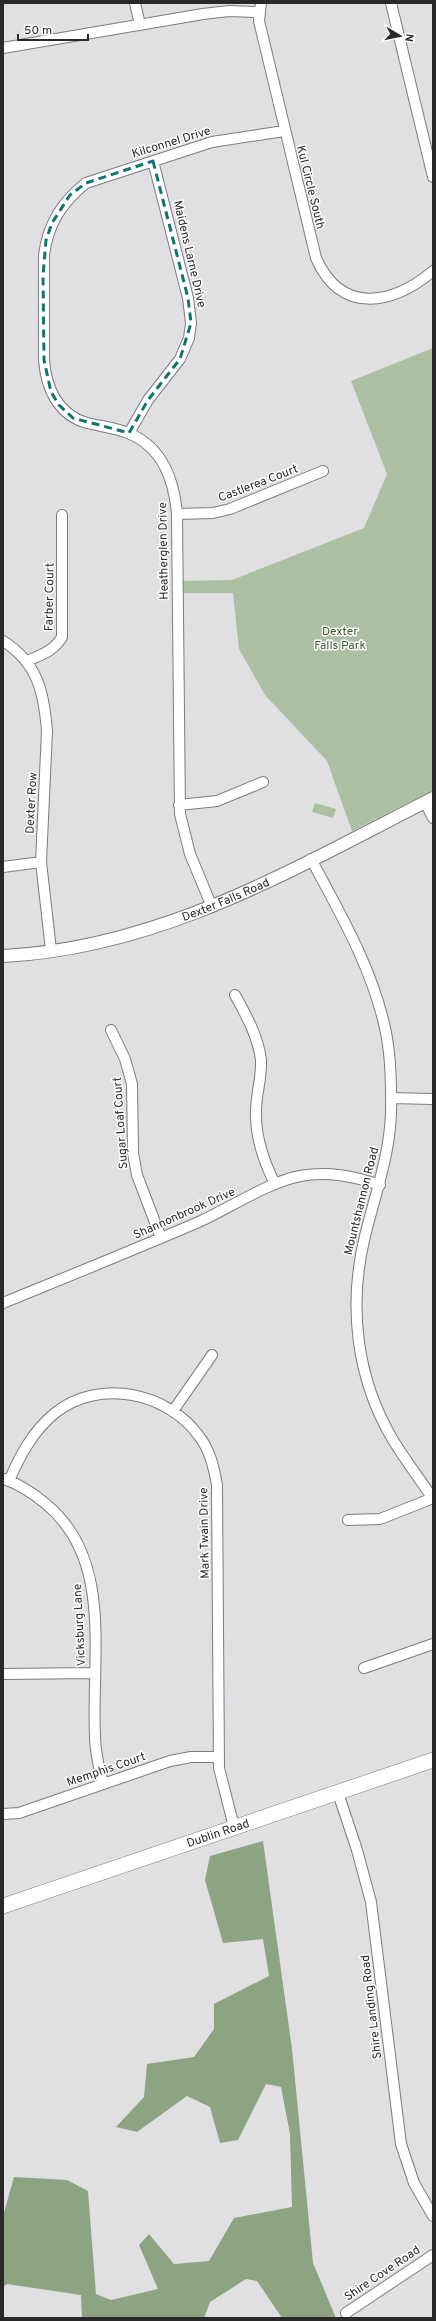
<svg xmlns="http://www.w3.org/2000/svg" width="436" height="2321" font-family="Overpass,sans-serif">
<rect width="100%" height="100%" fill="#e0e0e3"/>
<!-- green -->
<path fill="#abbfa3" d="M 433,348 L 433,790 L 352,831 L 327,761 L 265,695 L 239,649 L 233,593 L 182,593 L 182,581 L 232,580 L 364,528 L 387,474 L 351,381 Z
M 315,803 L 336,809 L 333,818 L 312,812 Z"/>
<!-- forest -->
<path fill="#8ca482" d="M 263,1841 L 292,2049 L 313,2263 L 336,2318 L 282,2318 L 257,2281 L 246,2279 L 210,2302 L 204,2318 L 82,2318 L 81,2295 L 7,2284 L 3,2287 L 3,2216 L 14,2177 L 67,2180 L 88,2191 L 96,2294 L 111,2300 L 158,2289 L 139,2245 L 149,2234 L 174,2264 L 209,2261 L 234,2218 L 292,2207 L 290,2134 L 281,2087 L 266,2084 L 238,2140 L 220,2143 L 210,2107 L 187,2096 L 137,2132 L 116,2127 L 144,2097 L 147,2064 L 194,2057 L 214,2029 L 214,2004 L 269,1976 L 263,1939 L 223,1943 L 205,1880 L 210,1856 Z"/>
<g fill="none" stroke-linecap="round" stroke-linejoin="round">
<!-- minor casing -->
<g stroke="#7c7c7f" stroke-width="12">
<path id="minor" d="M 135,3 L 140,25
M 261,3 L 259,21 L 316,258 C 341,315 392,305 433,271
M 391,3 L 433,177
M 3,48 L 203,14 L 229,11 L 259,12
M 129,433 L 148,400 L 180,359 L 189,338 L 191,323 L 188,298 L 153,161
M 177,514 L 213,513 L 230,509 L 323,471
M 3,641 C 38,663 44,693 47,731 L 41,862 L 51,950
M 27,661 C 41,655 54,651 62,637 L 62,515
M 425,802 L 433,818
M 179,805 L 217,801 L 263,782
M 311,859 C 340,913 372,968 385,1028 C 390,1050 391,1073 391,1096 C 393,1147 377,1187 365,1236 C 348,1305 356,1378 393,1440 C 405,1460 420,1479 433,1499
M 3,867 L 41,862
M 212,907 L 190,854 L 180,814 L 177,514 C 174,480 163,447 128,433 C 116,428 100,426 87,423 C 58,415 46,388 44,360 L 44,255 C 48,224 62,202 86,183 L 212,142 L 284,131
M 235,995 C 246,1015 258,1036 261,1060 C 262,1077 256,1094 256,1111 C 255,1137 264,1162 275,1184
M 111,1030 L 125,1059 L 132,1084 L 133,1153 L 137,1175 L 161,1238
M 391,1098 L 433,1099
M 3,1303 C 69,1276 136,1249 201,1221 C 231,1207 269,1182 300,1176 C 328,1171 353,1176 380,1185
M 173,1411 L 212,1355
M 4,1479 C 19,1484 33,1493 46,1504 C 114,1560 91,1657 95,1736 C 95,1752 99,1768 103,1784
M 9,1481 C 20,1455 33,1431 55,1413 C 99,1378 167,1392 199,1436 C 210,1450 214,1468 217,1485 L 219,1768 L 234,1827
M 348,1520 L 380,1519 L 433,1498
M 364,1668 L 433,1644
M 3,1674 L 95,1673
M 338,1793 L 357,1850 L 371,1902 L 401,2144 L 414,2183 L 433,2216
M 3,1814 L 19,1813 L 170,1761 L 191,1757 L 219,1757
M 346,2313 L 433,2255"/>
</g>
<!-- tertiary casing -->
<g stroke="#7c7c7f" stroke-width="14">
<g id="tertiary">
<path id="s1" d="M 3,956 C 162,948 295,868 433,798"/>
</g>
</g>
<!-- primary casing -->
<g stroke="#7c7c7f" stroke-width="16">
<g id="primary">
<path id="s2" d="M 3,1906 L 433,1760"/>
</g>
</g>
<!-- minor -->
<use href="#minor" stroke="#fff" stroke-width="10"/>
<!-- tertiary -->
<use href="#tertiary" stroke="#fff" stroke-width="12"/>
<!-- primary -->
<use href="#primary" stroke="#fff" stroke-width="15"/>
</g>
<!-- marked area -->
<path fill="none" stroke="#0f766e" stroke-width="3" stroke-dasharray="8 5" stroke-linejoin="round" d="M 153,161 L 188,298 L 191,323 L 180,359 L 148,400 L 129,433 L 73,418 L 59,405 L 51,392 L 44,360 L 43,276 L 46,240 L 52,223 L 70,195 L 86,183 Z"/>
<g text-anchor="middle" stroke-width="3" stroke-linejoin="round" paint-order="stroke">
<!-- street labels -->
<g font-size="12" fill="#29292a" stroke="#fff">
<text transform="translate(171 142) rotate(-17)" y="4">Kilconnel Drive</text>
<text transform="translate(311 187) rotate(76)" y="4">Kul Circle South</text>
<text transform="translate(190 254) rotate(77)" y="4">Maidens Larne Drive</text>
<text transform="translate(258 483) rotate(-21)" y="4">Castlerea Court</text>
<text transform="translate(163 551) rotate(-91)" y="4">Heatherglen Drive</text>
<text transform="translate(49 597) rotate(-89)" y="4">Farber Court</text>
<text transform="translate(31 803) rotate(-87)" y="4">Dexter Row</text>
<text dy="4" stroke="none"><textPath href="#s1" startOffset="231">Dexter Falls Road</textPath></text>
<text transform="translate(120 1123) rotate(-94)" y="4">Sugar Loaf Court</text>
<text transform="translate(361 1201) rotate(-76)" y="4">Mountshannon Road</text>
<text transform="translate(184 1213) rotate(-24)" y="4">Shannonbrook Drive</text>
<text transform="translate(204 1533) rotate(-91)" y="4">Mark Twain Drive</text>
<text transform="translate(79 1625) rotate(-93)" y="4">Vicksburg Lane</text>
<text transform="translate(106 1769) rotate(-19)" y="4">Memphis Court</text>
<text dy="4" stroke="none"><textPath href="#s2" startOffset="227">Dublin Road</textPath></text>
<text transform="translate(371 2007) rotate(-97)" y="4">Shire Landing Road</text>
<text transform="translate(382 2273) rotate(-34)" y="4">Shire Cove Road</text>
</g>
<!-- park labels -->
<g font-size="12" fill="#395928" stroke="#fff">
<text x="340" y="635">Dexter<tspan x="340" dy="14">Falls Park</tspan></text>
</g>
</g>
<!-- border -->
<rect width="436" height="2321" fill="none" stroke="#29292a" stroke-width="8"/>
<!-- north arrow -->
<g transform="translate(400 36) rotate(100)" stroke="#ffffff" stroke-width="3" paint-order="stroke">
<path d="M0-3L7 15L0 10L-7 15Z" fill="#29292a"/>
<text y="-6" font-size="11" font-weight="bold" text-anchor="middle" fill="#29292a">N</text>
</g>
<!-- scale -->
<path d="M18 34v6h70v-6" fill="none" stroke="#29292a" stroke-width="2"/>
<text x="24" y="34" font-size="12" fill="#29292a" stroke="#ffffff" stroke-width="3" paint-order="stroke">50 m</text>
</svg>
